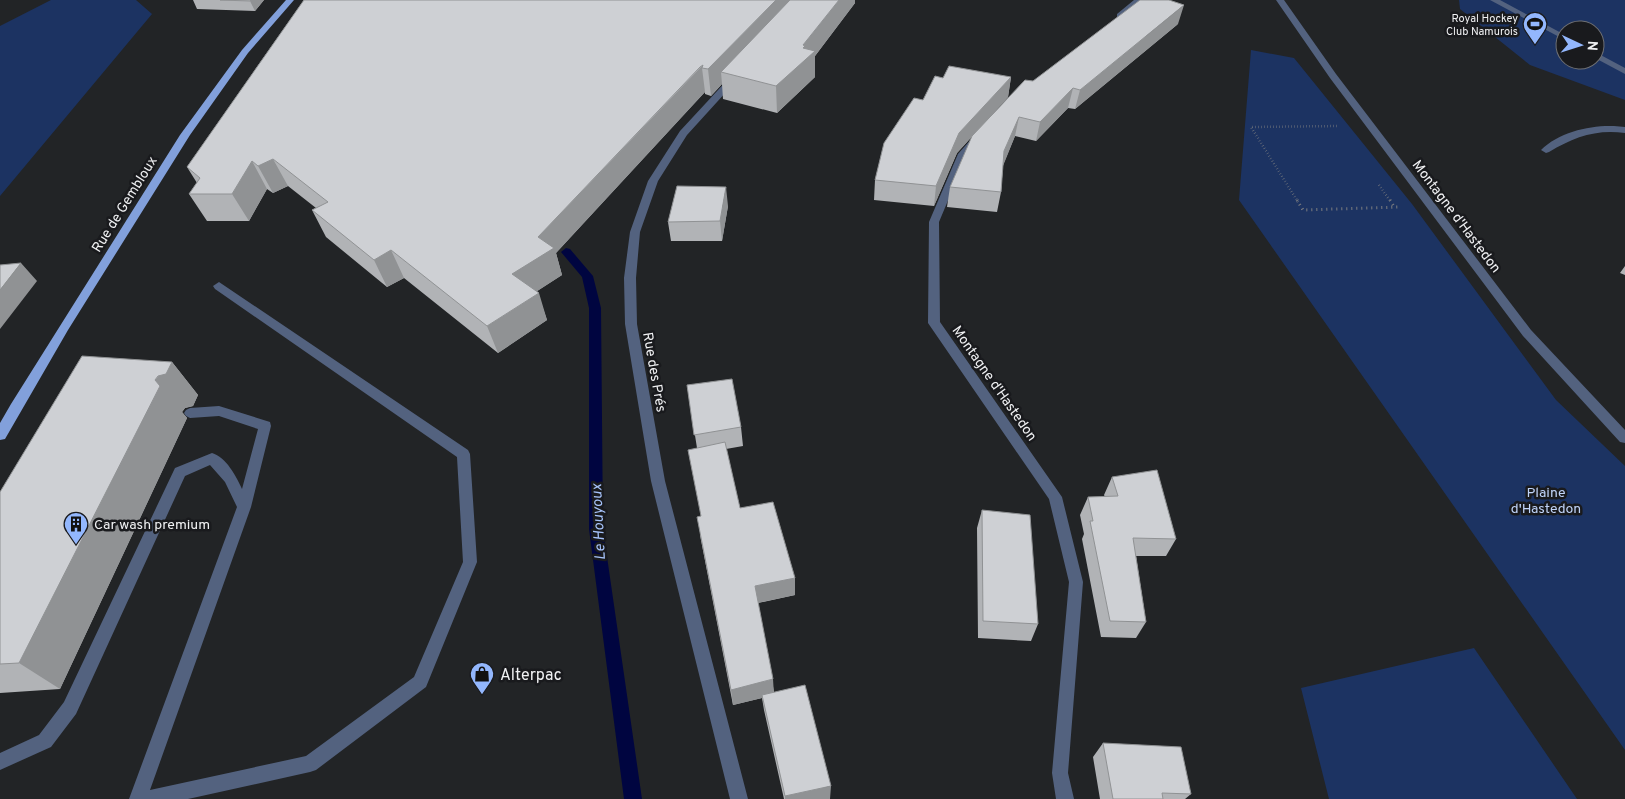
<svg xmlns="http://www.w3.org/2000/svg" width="1625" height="799" font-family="Overpass,sans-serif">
<rect width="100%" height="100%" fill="#222426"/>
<!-- green -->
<path fill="#1c3362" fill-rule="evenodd" d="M 51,0 L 136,0 L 152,14 L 0,196 L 0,26 Z
M 1459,0 L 1625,0 L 1625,100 L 1530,65 L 1460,9 ZM 1565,30 L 1595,30 L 1595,60 L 1565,60 Z
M 1251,50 L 1294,58 L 1412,204 L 1556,400 L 1625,466 L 1625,750 L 1239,200 Z
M 1474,648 L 1577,799 L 1329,799 L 1301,688 Z"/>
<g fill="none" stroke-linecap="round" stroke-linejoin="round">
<!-- stream -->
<path fill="#000540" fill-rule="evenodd" d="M 566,248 L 570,249 L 593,276 L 601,308 L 603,529 L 642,799 L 624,799 L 589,529 L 589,308 L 582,277 L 561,252 Z"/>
<!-- path-far1 -->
<path stroke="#7d7e80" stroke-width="2.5" stroke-dasharray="0.5 2.5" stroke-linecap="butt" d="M 1379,185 L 1391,202
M 1298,202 L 1251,127 L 1339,126"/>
<!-- path -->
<path stroke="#7d7e80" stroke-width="3" stroke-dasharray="1 4" stroke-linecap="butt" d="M 1297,200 L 1303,210 L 1400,207
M 1390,200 L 1395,208"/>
<!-- minor -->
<path fill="#53627f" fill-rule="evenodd" d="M 1134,0 L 1143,0 L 1123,18 L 1117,18 L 1117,14 Z
M 1276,0 L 1284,0 L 1336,74 L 1531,330 L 1625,430 L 1625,443 L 1620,442 L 1523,336 L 1330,78 Z
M 1490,0 L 1500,0 L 1565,35 L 1565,40 Z
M 1595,52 L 1625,68 L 1625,74 L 1595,58 Z
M 734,75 L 737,76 L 737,80 L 687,135 L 658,181 L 640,232 L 636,278 L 637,324 L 665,481 L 748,799 L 730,799 L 651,481 L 625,324 L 624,278 L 630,232 L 648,181 L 680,131 L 731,76 Z
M 1614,126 L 1625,127 L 1625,133 C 1596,129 1574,137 1549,152 L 1546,153 L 1541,150 C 1559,132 1590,125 1614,126 Z
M 976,136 L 981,139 L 967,155 L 939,222 L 940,322 L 1062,497 L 1083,582 L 1068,773 L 1074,799 L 1056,799 L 1052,773 L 1069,582 L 1049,499 L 928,323 L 929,222 L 958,154 L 973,137 Z
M 219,282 L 468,450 L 470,454 L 477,562 L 426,687 L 316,770 L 310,772 L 188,799 L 129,799 L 237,507 L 225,482 L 210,465 L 185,476 L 76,714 L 51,747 L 0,770 L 0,753 L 39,735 L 64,702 L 175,468 L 212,453 C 226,457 236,476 242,489 L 258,429 L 219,416 L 190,418 L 186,416 L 184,413 L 186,410 L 190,408 L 219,406 L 270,422 L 271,426 L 251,507 L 150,790 L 306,756 L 414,677 L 463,562 L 457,457 L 215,289 L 213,286 Z"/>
<!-- major -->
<path fill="#82a0db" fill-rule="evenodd" d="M 286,0 L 294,0 L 248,53 L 190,135 L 68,330 L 5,439 L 0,440 L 0,423 L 11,404 L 180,135 L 242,50 Z"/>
</g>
<!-- wall -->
<path fill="#b1b3b6" d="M 193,0 L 264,0 L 255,11 L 197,9 Z
M 304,0 L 855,0 L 855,3 L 815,56 L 815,77 L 777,113 L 723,99 L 722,84 L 711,96 L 705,94 L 705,92 L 703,94 L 556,253 L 562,275 L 537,291 L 547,320 L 498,353 L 404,278 L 387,287 L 326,237 L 312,210 L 316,208 L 288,186 L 273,193 L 267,189 L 249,221 L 207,221 L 189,194 L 197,183 L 187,167 Z
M 1178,24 L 1075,109 L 1068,108 L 1036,141 L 1015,136 L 1003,165 L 1001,192 L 997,212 L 947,207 L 950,187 L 1033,81 Z
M 1011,77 L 1008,97 L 957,153 L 934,206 L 874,200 L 875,180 L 923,100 Z
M 728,206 L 722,241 L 671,241 L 668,222 Z
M 1625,266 L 1625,275 L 1620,273 Z
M 172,362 L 198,395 L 193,406 L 185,408 L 182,412 L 187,418 L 60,689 L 0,693 L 0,492 Z
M 687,385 L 741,427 L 743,446 L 726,449 L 740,508 L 795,578 L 795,595 L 758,603 L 774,692 L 830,799 L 784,799 L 764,710 L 762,698 L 733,705 L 700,535 L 701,516 L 697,448 Z
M 1112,477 L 1176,539 L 1166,556 L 1136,556 L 1146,622 L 1136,638 L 1101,637 L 1082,539 L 1084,534 L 1080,515 L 1088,497 L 1105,497 L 1104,495 Z
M 982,510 L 1038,624 L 1031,641 L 978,638 L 977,528 Z
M 1103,743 L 1191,794 L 1185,799 L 1100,799 L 1093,757 Z"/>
<!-- shaded-wall -->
<path fill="#909294" d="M 251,0 L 264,0 L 255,11 L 250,1 Z
M 776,0 L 801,0 L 721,72 L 722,84 L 711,96 L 708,69 Z
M 839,0 L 855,0 L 855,3 L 815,56 L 815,77 L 777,113 L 776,86 L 803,45 Z
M 1184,5 L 1178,24 L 1075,109 L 1080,90 Z
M 703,65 L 702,68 L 705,92 L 556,253 L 562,275 L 522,301 L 512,274 L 538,237 Z
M 1011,77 L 1008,97 L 957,153 L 934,206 L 936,186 L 959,133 Z
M 1073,88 L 1068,108 L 1036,141 L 1040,122 Z
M 1019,117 L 1015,136 L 1001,171 L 1004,151 Z
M 273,159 L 288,186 L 273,193 L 258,166 Z
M 252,161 L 267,189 L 249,221 L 232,194 Z
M 726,187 L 728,206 L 722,241 L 720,221 Z
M 391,250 L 404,278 L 387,287 L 374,260 Z
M 21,263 L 37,281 L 0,329 L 0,290 Z
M 539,293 L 547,320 L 498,353 L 487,326 Z
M 172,362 L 198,395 L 193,406 L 185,408 L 182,412 L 187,418 L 60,689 L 19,663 L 155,380 Z
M 795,578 L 795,595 L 757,603 L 755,586 Z
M 773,679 L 774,695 L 733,705 L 731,690 Z
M 831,786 L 830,799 L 785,799 L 785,796 Z"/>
<!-- building -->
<path fill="#ced0d4" stroke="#909294" d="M 220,0 L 251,0 L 250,1 Z
M 304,0 L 776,0 L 708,69 L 702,68 L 703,65 L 700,67 L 538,237 L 554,248 L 512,274 L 539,293 L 487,326 L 391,250 L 374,260 L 312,210 L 328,202 L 273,159 L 258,166 L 252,161 L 232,194 L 189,194 L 200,178 L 187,167 Z
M 790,0 L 839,0 L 803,45 L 805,46 L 803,48 L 815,51 L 776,86 L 721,72 Z
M 1140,0 L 1169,0 L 1184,5 L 1080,90 L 1073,88 L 1040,122 L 1019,117 L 1004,151 L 1001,192 L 950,187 L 972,136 L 1025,80 L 1033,81 Z
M 949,66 L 1011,77 L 959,133 L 936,186 L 875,180 L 884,143 L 914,98 L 923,100 L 935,76 L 943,78 Z
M 677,186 L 726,187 L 720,221 L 668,222 Z
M 21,263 L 0,290 L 0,265 Z
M 82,356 L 172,362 L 166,374 L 158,376 L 155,380 L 160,386 L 19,663 L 0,664 L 0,492 Z
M 732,379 L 741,427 L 694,435 L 687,385 Z
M 725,442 L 740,508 L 773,502 L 795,578 L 755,586 L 773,679 L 731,690 L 697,517 L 701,516 L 688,450 Z
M 1157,470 L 1176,539 L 1133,538 L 1146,622 L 1110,621 L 1090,521 L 1093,521 L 1088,497 L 1118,496 L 1112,477 Z
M 982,510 L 1030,515 L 1038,624 L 983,621 Z
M 805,685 L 831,786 L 785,796 L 762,695 Z
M 1103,743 L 1181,747 L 1191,794 L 1162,793 L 1163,799 L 1113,799 Z"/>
<!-- icons -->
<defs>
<g id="stadium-pin" transform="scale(1.25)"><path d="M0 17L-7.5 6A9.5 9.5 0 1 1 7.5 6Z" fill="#93b7fd" stroke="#191a1d"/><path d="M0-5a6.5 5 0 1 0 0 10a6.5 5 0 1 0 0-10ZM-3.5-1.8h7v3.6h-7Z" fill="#111"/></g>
<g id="building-pin" transform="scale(1.25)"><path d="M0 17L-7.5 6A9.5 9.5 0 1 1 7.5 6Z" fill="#93b7fd" stroke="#191a1d"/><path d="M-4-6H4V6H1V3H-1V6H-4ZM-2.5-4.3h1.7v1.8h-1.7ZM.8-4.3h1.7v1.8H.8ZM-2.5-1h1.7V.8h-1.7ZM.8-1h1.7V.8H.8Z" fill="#111"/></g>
<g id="shop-pin" transform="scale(1.25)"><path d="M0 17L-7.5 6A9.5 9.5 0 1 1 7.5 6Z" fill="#93b7fd" stroke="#191a1d"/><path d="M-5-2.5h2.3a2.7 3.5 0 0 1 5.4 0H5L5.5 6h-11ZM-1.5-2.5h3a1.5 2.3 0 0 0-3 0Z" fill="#111"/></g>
</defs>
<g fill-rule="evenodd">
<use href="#stadium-pin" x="1535" y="24"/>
<use href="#building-pin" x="76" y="524"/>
<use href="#shop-pin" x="482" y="674"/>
</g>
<g text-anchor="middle" stroke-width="5" stroke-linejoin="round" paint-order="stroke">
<!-- far-poi labels -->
<g font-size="11" fill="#f0f1f3" stroke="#191a1d" text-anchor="end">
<text x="1518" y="22">Royal Hockey<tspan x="1518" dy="13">Club Namurois</tspan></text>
</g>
<!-- street labels -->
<g font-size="14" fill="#f0f1f3" stroke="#191a1d">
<text transform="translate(124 204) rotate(-58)" y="5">Rue de Gembloux</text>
<text transform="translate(1457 216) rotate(53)" y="5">Montagne d'Hastedon</text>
<text transform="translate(655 372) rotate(80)" y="5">Rue des Prés</text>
<text transform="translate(995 383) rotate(55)" y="5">Montagne d'Hastedon</text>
</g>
<!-- park labels -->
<g font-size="14" fill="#c0d4f9" stroke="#191a1d">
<text x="1546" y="497">Plaine<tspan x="1546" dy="16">d'Hastedon</tspan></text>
</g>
<!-- poi labels -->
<g font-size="14" fill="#f0f1f3" stroke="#191a1d" text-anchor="start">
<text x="94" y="529">Car wash premium</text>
</g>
<!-- water labels -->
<g font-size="15" font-style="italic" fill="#a6c2f9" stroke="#191a1d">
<text transform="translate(598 522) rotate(-93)" y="5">Le Houyoux</text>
</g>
<!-- near-poi labels -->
<g font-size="16" fill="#f0f1f3" stroke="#191a1d" text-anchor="start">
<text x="500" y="680">Alterpac</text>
</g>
</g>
<!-- north arrow -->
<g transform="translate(1580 45) rotate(94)"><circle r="24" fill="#191a1d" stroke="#6f7073"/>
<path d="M0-4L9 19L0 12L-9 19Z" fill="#93b7fd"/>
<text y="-8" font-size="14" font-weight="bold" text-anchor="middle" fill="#f0f1f3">N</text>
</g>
</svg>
